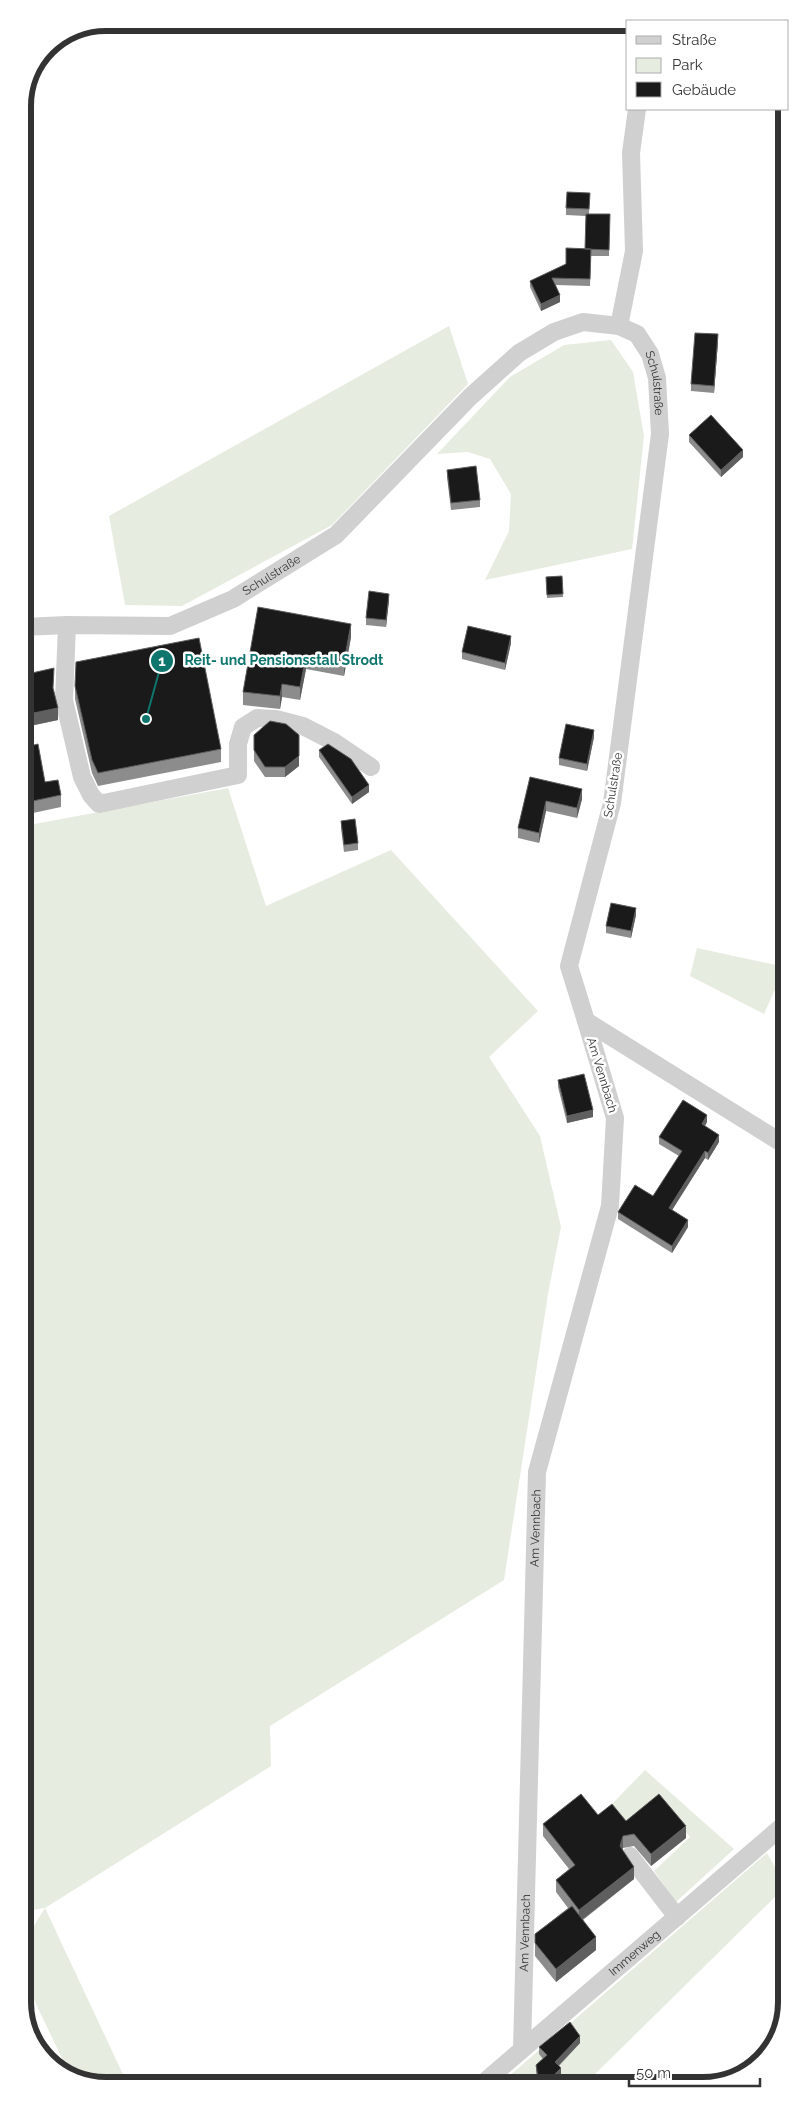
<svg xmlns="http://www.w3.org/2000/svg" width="809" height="2108" font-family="Raleway,sans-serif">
<rect width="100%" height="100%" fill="#fff"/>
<!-- green -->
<path fill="#e6ecdf" d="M 449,326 L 468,384 L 332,525 L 182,606 L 125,605 L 109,516 Z
M 611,340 L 633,372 L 644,436 L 632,549 L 485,580 L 509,531 L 511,494 L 490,459 L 468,452 L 437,454 L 510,377 L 564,345 Z
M 228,788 L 266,906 L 391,850 L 538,1011 L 489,1057 L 540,1136 L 561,1227 L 548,1294 L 504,1580 L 270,1726 L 271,1766 L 45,1908 L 128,2085 L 100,2085 L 69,2073 L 25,1981 L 25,1940 L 45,1908 L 32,1910 L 25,1922 L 24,826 Z
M 697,948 L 785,967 L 764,1014 L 690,976 Z
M 645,1770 L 734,1849 L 676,1902 L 654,1871 L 690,1837 L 659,1802 L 629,1825 L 612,1804 Z
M 767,1853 L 786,1886 L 586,2083 L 500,2084 Z"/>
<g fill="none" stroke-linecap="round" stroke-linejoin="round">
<!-- minor -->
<g stroke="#d0d0d0" stroke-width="18">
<path d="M 619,326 L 634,251 L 631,153 L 637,109"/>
<path d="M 67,625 L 64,700 L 82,777 L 91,795 L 99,804 L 238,775 L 238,744 L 243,727 L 257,718 L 276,719 L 303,726 L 334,742 L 371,767"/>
<path id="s1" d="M 23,627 L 67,625 L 170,626 L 233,599 L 336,535 L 470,397 L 519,353 L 554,332 L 583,322 L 619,326 L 637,334 L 650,354 L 657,378 L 660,434 L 612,803 L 569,966 L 586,1021 L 785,1145"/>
<path d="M 630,1856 L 677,1917"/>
<path id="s2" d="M 522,2049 L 537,1472 L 610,1206 L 615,1118 L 586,1021"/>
<path id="s3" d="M 482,2084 L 786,1823"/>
</g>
</g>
<!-- wall -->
<path fill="#8c8c8c" d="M 590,193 L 589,214 L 610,214 L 609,256 L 591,256 L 590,286 L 556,285 L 560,302 L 541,311 L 530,287 L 530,281 L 566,264 L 585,249 L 586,216 L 566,215 L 566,208 Z
M 718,341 L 714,393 L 691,391 L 691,384 Z
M 689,435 L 743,457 L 721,477 L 689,442 Z
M 447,470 L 480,500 L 480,507 L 451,510 L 447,477 Z
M 562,576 L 563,597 L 547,598 L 546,577 Z
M 389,600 L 386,627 L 366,625 L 366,618 Z
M 258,607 L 351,637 L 344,676 L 306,669 L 300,700 L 282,697 L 280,709 L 243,705 L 243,692 Z
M 511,643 L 505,670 L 462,659 L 462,652 Z
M 23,675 L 54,690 L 58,720 L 26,727 L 30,746 L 45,782 L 61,795 L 61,807 L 33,813 L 25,771 L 24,771 Z
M 75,686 L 221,749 L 221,762 L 98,786 L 92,773 L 75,699 Z
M 254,735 L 299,766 L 285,777 L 265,777 L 254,761 Z
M 594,737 L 587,771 L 559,765 L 559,758 Z
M 319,750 L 369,792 L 352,804 L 319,757 Z
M 530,777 L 582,799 L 577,818 L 546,811 L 539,843 L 518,838 L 518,828 Z
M 341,821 L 358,843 L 358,850 L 344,852 L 341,828 Z
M 636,915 L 631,938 L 606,933 L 606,926 Z
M 558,1080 L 593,1117 L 567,1123 L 558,1087 Z
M 707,1122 L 705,1126 L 719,1142 L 708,1160 L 705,1158 L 672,1210 L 688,1227 L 672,1253 L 618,1219 L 618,1212 L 653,1196 L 679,1156 L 659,1144 L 659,1137 Z
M 598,1815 L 626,1821 L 686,1838 L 651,1866 L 634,1846 L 623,1848 L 622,1850 L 634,1879 L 583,1920 L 596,1950 L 556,1982 L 535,1956 L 535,1934 L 568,1908 L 556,1892 L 556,1880 L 569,1869 L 543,1836 L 543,1824 Z
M 580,2043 L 559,2066 L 561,2075 L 553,2083 L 538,2083 L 536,2072 L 536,2065 L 543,2059 L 539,2054 L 539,2047 Z"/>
<!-- shaded-wall -->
<path fill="#5f5f5f" d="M 560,295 L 560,302 L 541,311 L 541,304 Z
M 718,334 L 718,341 L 714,393 L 714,386 Z
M 743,450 L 743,457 L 721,477 L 721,470 Z
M 389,594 L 389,600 L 386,627 L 386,620 Z
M 351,624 L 351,637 L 344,676 L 344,662 Z
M 511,636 L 511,643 L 505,670 L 505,663 Z
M 306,656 L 306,669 L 300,700 L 300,687 Z
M 282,684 L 282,697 L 280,709 L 280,696 Z
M 58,708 L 58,720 L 24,727 L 24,715 Z
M 594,730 L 594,737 L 587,771 L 587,764 Z
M 299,735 L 299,766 L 285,777 L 285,767 Z
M 24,759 L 25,759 L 25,771 L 24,771 Z
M 369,785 L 369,792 L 352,804 L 352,797 Z
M 582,789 L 582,799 L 577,818 L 577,808 Z
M 546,801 L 546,811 L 539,843 L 539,833 Z
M 636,908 L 636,915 L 631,938 L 631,931 Z
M 593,1110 L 593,1117 L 567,1123 L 567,1116 Z
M 707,1115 L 707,1122 L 702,1131 L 702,1124 Z
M 719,1135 L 719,1142 L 708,1160 L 708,1153 Z
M 705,1151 L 705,1158 L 669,1215 L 669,1208 Z
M 688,1220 L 688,1227 L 672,1253 L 672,1246 Z
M 686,1826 L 686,1838 L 651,1866 L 651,1854 Z
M 623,1836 L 623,1848 L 620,1858 L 620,1846 Z
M 634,1867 L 634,1879 L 579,1922 L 579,1910 Z
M 596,1937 L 596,1950 L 556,1982 L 556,1969 Z
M 580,2036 L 580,2043 L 555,2069 L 555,2062 Z
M 561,2068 L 561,2075 L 553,2083 L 546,2083 Z"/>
<!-- building -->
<path fill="#1a1a1a" stroke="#5f5f5f" d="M 567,192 L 590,193 L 589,209 L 566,208 Z
M 586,214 L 610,214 L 609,250 L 585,249 Z
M 566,248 L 591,249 L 590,279 L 552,278 L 560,295 L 541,304 L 530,281 L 566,264 Z
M 695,333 L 718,334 L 714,386 L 691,384 Z
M 711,415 L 743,450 L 721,470 L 689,435 Z
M 476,466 L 480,500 L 451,503 L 447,470 Z
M 562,576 L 563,594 L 547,595 L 546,577 Z
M 369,591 L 389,594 L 386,620 L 366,618 Z
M 258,607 L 351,624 L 344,662 L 306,656 L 300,687 L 282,684 L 280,696 L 243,692 Z
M 468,626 L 511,636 L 505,663 L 462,652 Z
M 199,638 L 221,749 L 98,773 L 92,760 L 75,686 L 76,662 Z
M 54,668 L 53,688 L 58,708 L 24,715 L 23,675 Z
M 24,715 L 30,746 L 38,744 L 45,782 L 58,780 L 61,795 L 33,801 L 25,759 L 24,759 Z
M 270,721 L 286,724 L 299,735 L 299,756 L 285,767 L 265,767 L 254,750 L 254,735 Z
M 566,724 L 594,730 L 587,764 L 559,758 Z
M 328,744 L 351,759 L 369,785 L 352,797 L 319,750 Z
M 530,777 L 582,789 L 577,808 L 546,801 L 539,833 L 518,828 Z
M 355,819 L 358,843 L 344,845 L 341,821 Z
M 611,903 L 636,908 L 631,931 L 606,926 Z
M 584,1074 L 593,1110 L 567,1116 L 558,1080 Z
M 683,1100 L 707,1115 L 702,1124 L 719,1135 L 708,1153 L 705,1151 L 669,1208 L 688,1220 L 672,1246 L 618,1212 L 635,1185 L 653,1196 L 682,1151 L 659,1137 Z
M 581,1794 L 598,1815 L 612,1804 L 626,1821 L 659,1794 L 686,1826 L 651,1854 L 634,1834 L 623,1836 L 620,1846 L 634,1867 L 579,1910 L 556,1880 L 575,1865 L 543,1824 Z
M 572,1906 L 596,1937 L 556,1969 L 535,1943 L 535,1934 Z
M 570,2022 L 580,2036 L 555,2062 L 561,2068 L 546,2083 L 539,2083 L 536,2065 L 547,2055 L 539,2047 Z"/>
<g text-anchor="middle" stroke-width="5" stroke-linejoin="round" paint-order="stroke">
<!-- street labels -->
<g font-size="12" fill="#333" stroke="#fff">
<text dy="4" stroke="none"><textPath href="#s1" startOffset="776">Schulstraße</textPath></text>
<text dy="4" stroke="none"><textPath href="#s1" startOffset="261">Schulstraße</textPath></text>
<text transform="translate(613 785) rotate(-81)" y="4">Schulstraße</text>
<text transform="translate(602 1075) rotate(73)" y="4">Am Vennbach</text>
<text dy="4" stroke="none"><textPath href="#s2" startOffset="521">Am Vennbach</textPath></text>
<text dy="4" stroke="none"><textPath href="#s2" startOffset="116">Am Vennbach</textPath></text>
<text dy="4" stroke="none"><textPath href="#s3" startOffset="201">Immenweg</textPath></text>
</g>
</g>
<!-- crop -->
<path d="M0 0H809V2108H0ZM106 31H703A75 75 0 0 1 778 106V2002A75 75 0 0 1 703 2077H106A75 75 0 0 1 31 2002V106A75 75 0 0 1 106 31Z" fill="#fff" fill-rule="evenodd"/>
<path fill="none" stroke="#333" stroke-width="6" d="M106 31H703A75 75 0 0 1 778 106V2002A75 75 0 0 1 703 2077H106A75 75 0 0 1 31 2002V106A75 75 0 0 1 106 31Z"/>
<!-- callouts -->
<path fill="none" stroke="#0f766e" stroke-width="2" d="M146 719L162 661"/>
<g fill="#0f766e" stroke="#fff" stroke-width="2">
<circle cx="146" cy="719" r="5"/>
<circle cx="162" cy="661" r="12"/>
</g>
<g font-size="15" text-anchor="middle" font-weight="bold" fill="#fff">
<text x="162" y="666">1</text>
</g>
<g font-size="14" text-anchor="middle" font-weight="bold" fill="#0f766e" stroke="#fff" stroke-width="5" stroke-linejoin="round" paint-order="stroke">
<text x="284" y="665">Reit- und Pensionsstall Strodt</text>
</g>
<!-- legend -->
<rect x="626" y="20" width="162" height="90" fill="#ffffff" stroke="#adadad"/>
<rect x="636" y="36" width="25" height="8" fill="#d0d0d0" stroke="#adadad"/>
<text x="672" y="45" font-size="15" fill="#333333">Straße</text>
<rect x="636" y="58" width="25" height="15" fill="#e6ecdf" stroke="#adadad"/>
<text x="672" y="70" font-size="15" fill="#333333">Park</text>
<rect x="636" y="82" width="25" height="15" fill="#1a1a1a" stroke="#adadad"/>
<text x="672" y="95" font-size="15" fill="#333333">Gebäude</text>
<!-- scale -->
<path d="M629 2078v8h131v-8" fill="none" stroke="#333333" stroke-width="2.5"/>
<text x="636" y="2078" font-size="15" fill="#333333" stroke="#ffffff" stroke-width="4" paint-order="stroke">50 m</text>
</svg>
